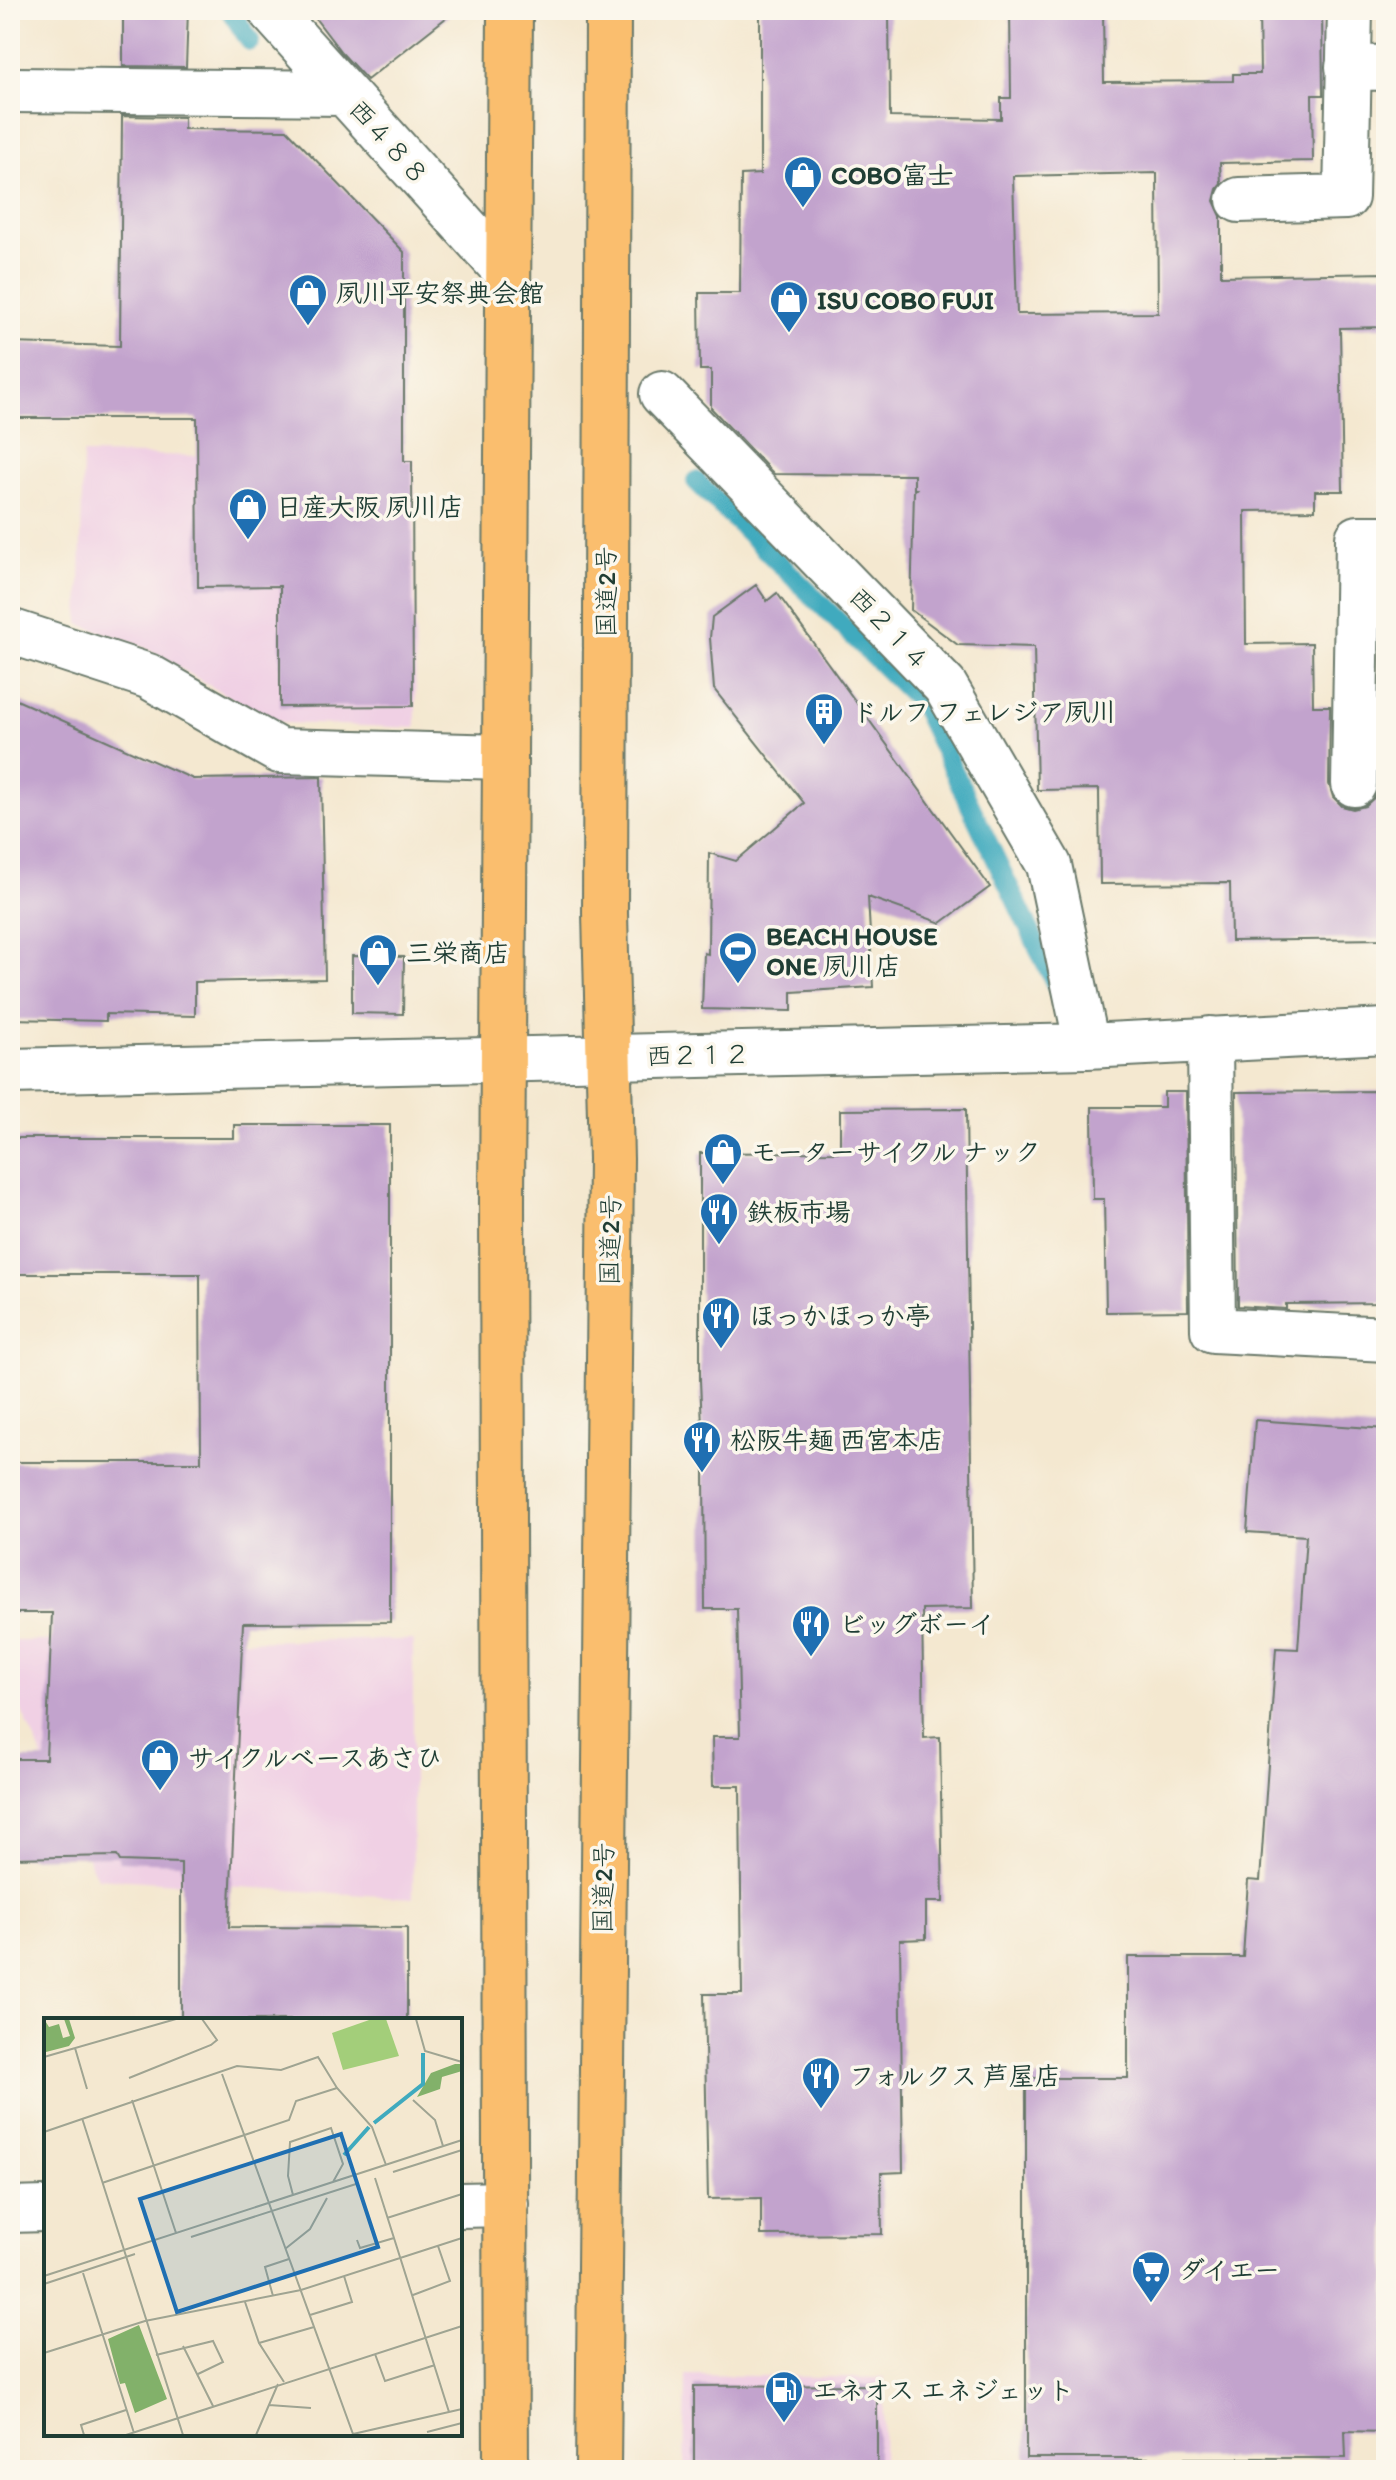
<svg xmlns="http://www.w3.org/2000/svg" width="1396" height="2480" font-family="Itim,'Klee One',sans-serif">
<rect width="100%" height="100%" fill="#fbf7ec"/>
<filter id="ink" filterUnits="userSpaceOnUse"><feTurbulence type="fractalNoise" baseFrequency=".0125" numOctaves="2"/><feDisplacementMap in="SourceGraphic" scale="16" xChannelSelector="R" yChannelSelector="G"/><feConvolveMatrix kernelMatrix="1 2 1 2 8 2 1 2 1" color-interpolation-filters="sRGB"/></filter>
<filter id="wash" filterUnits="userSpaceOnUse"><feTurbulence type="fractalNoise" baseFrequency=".006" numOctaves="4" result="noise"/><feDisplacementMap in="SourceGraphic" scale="32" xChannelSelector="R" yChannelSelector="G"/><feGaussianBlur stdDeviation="1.8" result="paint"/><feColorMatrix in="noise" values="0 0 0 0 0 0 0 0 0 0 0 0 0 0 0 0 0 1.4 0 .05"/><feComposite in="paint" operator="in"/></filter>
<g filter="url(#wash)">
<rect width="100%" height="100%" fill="#f4e8d0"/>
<!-- built -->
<path fill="#f0d0e4" d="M 83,454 L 414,459 L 416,728 L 288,723 L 265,718 L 142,646 L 79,624 Z
M 413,1640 L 413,1898 L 97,1878 L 10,1685 L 10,1641 Z
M 686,2375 L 884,2378 L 883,2470 L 684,2470 Z"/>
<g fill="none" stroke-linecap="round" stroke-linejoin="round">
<!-- stream -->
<path stroke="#3faabe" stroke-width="20" d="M 230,10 L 250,41
M 696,481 L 921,703 L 1059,991"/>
</g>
<g id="blocks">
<!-- building -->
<path fill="#c2a3cd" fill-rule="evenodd" d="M 123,10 L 188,10 L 186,67 L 123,66 Z
M 309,10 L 456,10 L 367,80 L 341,52 Z
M 760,10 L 889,10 L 890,117 L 1001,119 L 1001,98 L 1011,98 L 1010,10 L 1103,10 L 1104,82 L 1233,81 L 1233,74 L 1260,74 L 1259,10 L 1322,10 L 1323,95 L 1312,95 L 1313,161 L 1220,163 L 1221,184 L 1217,189 L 1214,201 L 1221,216 L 1221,276 L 1386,273 L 1386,327 L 1340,328 L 1343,491 L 1315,491 L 1315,510 L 1245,511 L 1246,644 L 1312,643 L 1313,706 L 1330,706 L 1329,784 L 1333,797 L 1342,806 L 1353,809 L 1365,806 L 1376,796 L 1379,784 L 1380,705 L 1386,705 L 1386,939 L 1231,941 L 1230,883 L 1100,884 L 1099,789 L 1037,790 L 1034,647 L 958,645 L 911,610 L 914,491 L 916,489 L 914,489 L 914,475 L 774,474 L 711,408 L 711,370 L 700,370 L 699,293 L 740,293 L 741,175 L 760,174 ZM 1157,173 L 1158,313 L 1017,314 L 1013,176 Z
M 122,116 L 184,117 L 184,129 L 287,130 L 404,252 L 404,461 L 412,461 L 413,706 L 280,707 L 280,586 L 198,587 L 197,418 L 10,418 L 10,343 L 120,346 Z
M 756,585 L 767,601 L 777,593 L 990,887 L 941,923 L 868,897 L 873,987 L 792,992 L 792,1011 L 702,1009 L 704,953 L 708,954 L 709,853 L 736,861 L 804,803 L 714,689 L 710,638 L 712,617 Z
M 10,697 L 193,779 L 321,777 L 325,979 L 195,982 L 195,1016 L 106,1014 L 106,1021 L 10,1019 Z
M 352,956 L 404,957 L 403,1014 L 352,1013 Z
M 1386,1091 L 1386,1303 L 1286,1304 L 1286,1309 L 1238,1306 L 1236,1092 Z
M 1164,1092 L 1186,1092 L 1188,1311 L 1106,1312 L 1104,1199 L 1093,1199 L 1092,1107 L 1164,1107 Z
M 966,1109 L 973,1608 L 922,1609 L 924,1738 L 940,1737 L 943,1902 L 926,1902 L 926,1939 L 900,1940 L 903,2172 L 881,2173 L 882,2234 L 761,2235 L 761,2198 L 708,2199 L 704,1994 L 742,1994 L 740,1786 L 713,1786 L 712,1737 L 740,1737 L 737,1609 L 705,1609 L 704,1471 L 700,1380 L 700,1153 L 840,1152 L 840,1110 Z
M 234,1125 L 390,1125 L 390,1622 L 243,1623 L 229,1927 L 407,1928 L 407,2020 L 181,2020 L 181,1863 L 120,1861 L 117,1856 L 10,1858 L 10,1759 L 46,1759 L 52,1613 L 10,1613 L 10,1462 L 201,1462 L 200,1274 L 10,1274 L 10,1138 L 234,1138 Z
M 1255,1420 L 1386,1429 L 1386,2432 L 1345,2431 L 1346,2458 L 1026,2458 L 1026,2078 L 1128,2078 L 1128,1957 L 1243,1957 L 1248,1880 L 1260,1881 L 1276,1648 L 1298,1649 L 1306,1536 L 1247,1532 Z
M 877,2385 L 877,2463 L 694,2463 L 694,2386 Z"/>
</g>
</g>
<g filter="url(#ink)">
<use href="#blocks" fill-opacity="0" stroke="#6a796b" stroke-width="2"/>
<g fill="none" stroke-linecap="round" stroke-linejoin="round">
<!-- minor casing -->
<g stroke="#6a796b" stroke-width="48">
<path id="minor" d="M 270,10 L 508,274
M 1348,67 L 1386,68
M 10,90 L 345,93
M 1239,200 L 1346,197 L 1350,10
M 662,394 L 945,686 L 1049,865 L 1087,1046
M 10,631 L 148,676 L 279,751 L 505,757
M 1354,784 L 1358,538 L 1386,538
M 1210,1039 L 1213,1330 L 1386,1339
M 10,1071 L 1087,1046 L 1386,1031
M 460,2205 L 506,2204
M 10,2210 L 46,2209"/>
</g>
<!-- highway casing -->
<g stroke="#6a796b" stroke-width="48">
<path id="highway" d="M 506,2470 L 502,1201 L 510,10
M 598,2470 L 611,1159 L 605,913 L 608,10"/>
</g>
<!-- minor -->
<use href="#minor" stroke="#fff" stroke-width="44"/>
<!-- highway -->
<use href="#highway" stroke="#fabe6e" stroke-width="44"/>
</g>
</g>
<!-- icons -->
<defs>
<g id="shop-pin" transform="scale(2)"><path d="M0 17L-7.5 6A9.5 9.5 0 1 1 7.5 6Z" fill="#1f6fb2" stroke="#fbf7ec"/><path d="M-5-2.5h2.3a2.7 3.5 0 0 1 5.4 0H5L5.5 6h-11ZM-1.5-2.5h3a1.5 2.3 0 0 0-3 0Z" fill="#fff"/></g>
<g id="building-pin" transform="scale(2)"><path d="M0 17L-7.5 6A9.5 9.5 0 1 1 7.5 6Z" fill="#1f6fb2" stroke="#fbf7ec"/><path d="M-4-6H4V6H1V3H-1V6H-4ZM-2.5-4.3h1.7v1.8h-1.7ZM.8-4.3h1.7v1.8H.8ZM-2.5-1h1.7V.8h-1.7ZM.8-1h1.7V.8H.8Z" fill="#fff"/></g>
<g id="stadium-pin" transform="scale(2)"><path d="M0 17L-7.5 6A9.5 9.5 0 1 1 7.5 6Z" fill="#1f6fb2" stroke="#fbf7ec"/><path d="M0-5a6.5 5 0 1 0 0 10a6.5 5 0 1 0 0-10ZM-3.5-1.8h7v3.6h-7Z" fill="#fff"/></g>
<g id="restaurant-pin" transform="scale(2)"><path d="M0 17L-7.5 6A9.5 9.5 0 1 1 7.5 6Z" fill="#1f6fb2" stroke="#fbf7ec"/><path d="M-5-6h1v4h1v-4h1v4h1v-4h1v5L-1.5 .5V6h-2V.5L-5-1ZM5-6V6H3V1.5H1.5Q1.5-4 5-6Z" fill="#fff"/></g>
<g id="supermarket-pin" transform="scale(2)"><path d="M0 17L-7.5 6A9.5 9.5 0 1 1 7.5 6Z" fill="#1f6fb2" stroke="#fbf7ec"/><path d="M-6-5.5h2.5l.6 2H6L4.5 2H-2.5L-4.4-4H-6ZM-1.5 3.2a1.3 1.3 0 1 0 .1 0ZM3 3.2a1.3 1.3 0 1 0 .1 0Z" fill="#fff"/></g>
<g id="fuel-pin" transform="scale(2)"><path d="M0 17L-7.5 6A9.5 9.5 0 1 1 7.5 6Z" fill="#1f6fb2" stroke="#fbf7ec"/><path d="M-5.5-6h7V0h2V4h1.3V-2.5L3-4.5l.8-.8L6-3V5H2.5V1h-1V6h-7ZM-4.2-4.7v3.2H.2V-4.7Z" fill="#fff"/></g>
</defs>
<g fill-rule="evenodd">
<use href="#shop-pin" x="803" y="175"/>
<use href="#shop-pin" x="308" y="293"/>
<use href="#shop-pin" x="789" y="300"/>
<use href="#shop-pin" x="248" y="507"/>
<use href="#building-pin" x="824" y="712"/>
<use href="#stadium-pin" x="738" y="951"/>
<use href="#shop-pin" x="378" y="953"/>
<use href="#shop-pin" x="723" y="1152"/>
<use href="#restaurant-pin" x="719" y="1212"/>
<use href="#restaurant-pin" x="721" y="1316"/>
<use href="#restaurant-pin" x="702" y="1440"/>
<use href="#restaurant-pin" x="811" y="1624"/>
<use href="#shop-pin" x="160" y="1758"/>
<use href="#restaurant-pin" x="821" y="2076"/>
<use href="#supermarket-pin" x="1151" y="2270"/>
<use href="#fuel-pin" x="784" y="2390"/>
</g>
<g text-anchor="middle" stroke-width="7" stroke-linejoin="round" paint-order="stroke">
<!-- street labels -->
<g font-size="26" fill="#1f3d34" stroke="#fbf7ec">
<text transform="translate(389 142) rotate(48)" y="9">西４８８</text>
<text transform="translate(606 592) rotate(-90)" y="9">国道2号</text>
<text transform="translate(890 629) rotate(46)" y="9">西２１４</text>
<text transform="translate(698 1055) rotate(-1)" y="9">西２１２</text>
<text transform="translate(610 1240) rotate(-89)" y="9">国道2号</text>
<text transform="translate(603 1888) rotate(-89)" y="9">国道2号</text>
</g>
<!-- poi labels -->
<g font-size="26" font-weight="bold" fill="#1f3d34" stroke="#fbf7ec" text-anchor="start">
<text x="831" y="184">COBO富士</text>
<text x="336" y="302">夙川平安祭典会館</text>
<text x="817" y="309">ISU COBO FUJI</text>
<text x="276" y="516">日産大阪 夙川店</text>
<text x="852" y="721">ドルフ フェレジア夙川</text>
<text x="766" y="945">BEACH HOUSE<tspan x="766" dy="30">ONE 夙川店</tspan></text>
<text x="406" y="962">三栄商店</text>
<text x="751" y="1161">モーターサイクル ナック</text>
<text x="747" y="1221">鉄板市場</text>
<text x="749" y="1325">ほっかほっか亭</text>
<text x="730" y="1449">松阪牛麺 西宮本店</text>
<text x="839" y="1633">ビッグボーイ</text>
<text x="188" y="1767">サイクルベースあさひ</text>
<text x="849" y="2085">フォルクス 芦屋店</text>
<text x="1179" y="2279">ダイエー</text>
<text x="812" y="2399">エネオス エネジェット</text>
</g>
</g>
<!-- overview -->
<g transform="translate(44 2018)">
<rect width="418" height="418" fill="#f4e8d0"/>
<path d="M 328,1 L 342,1 L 355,38 L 299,52 L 288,15 Z" fill="#a3ce7a"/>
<path d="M 0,1 L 5,9 L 15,6 L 19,20 L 26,18 L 20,1 L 25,1 L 31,20 L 25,28 L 2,34 ZM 411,46 L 418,46 L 418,53 L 398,59 L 396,71 L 373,79 L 387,55 ZM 95,307 L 123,381 L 91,395 L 81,365 L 76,366 L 64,321 Z" fill="#82b16a"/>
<path fill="none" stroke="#3faabe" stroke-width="4" d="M 330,105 L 379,66 L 379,35M 300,137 L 325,109"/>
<path fill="none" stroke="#9fa492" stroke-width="2" d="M 372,1 L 381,33 L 418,44M 31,30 L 43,71M 0,39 L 132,1M 178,56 L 309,416 L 418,391M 85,60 L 167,27 L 173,22 L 158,1M 88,82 L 132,215M 369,82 L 391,102 L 399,128M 38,100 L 139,417M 0,114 L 193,48 L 237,52 L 274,39 L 293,70 L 328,109 L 342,147M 349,154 L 418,132M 331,160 L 405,394M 58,165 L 245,102 L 252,83 L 293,70M 249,177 L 244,158 L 246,124 L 287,110 L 299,146 L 289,164M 343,200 L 418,176M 147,219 L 312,166M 313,222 L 316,230 L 350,220M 241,231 L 266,211 L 283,180M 39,255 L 90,415M 0,258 L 418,122M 0,266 L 91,236M 369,277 L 406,263 L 394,228M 229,278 L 221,249 L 245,241M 201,284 L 215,325 L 240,364M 266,297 L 308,284 L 300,258M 215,325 L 270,309M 139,328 L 169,388M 0,335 L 101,303 L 257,272 L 418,220M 331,336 L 341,363 L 391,347M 112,337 L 169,323 L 179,344 L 154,356M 225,387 L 267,390M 383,414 L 418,405M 40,417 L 37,407 L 82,392M 82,417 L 418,308M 212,417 L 234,366"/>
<path fill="#1f6fb2" fill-opacity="0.15" stroke="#1f6fb2" stroke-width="4" d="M 297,116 L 334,229 L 133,294 L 96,181 Z"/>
<rect width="418" height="418" fill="none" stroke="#1f3d34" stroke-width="4"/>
</g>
<!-- margin -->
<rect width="1396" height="2480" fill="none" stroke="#fbf7ec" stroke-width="40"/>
</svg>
